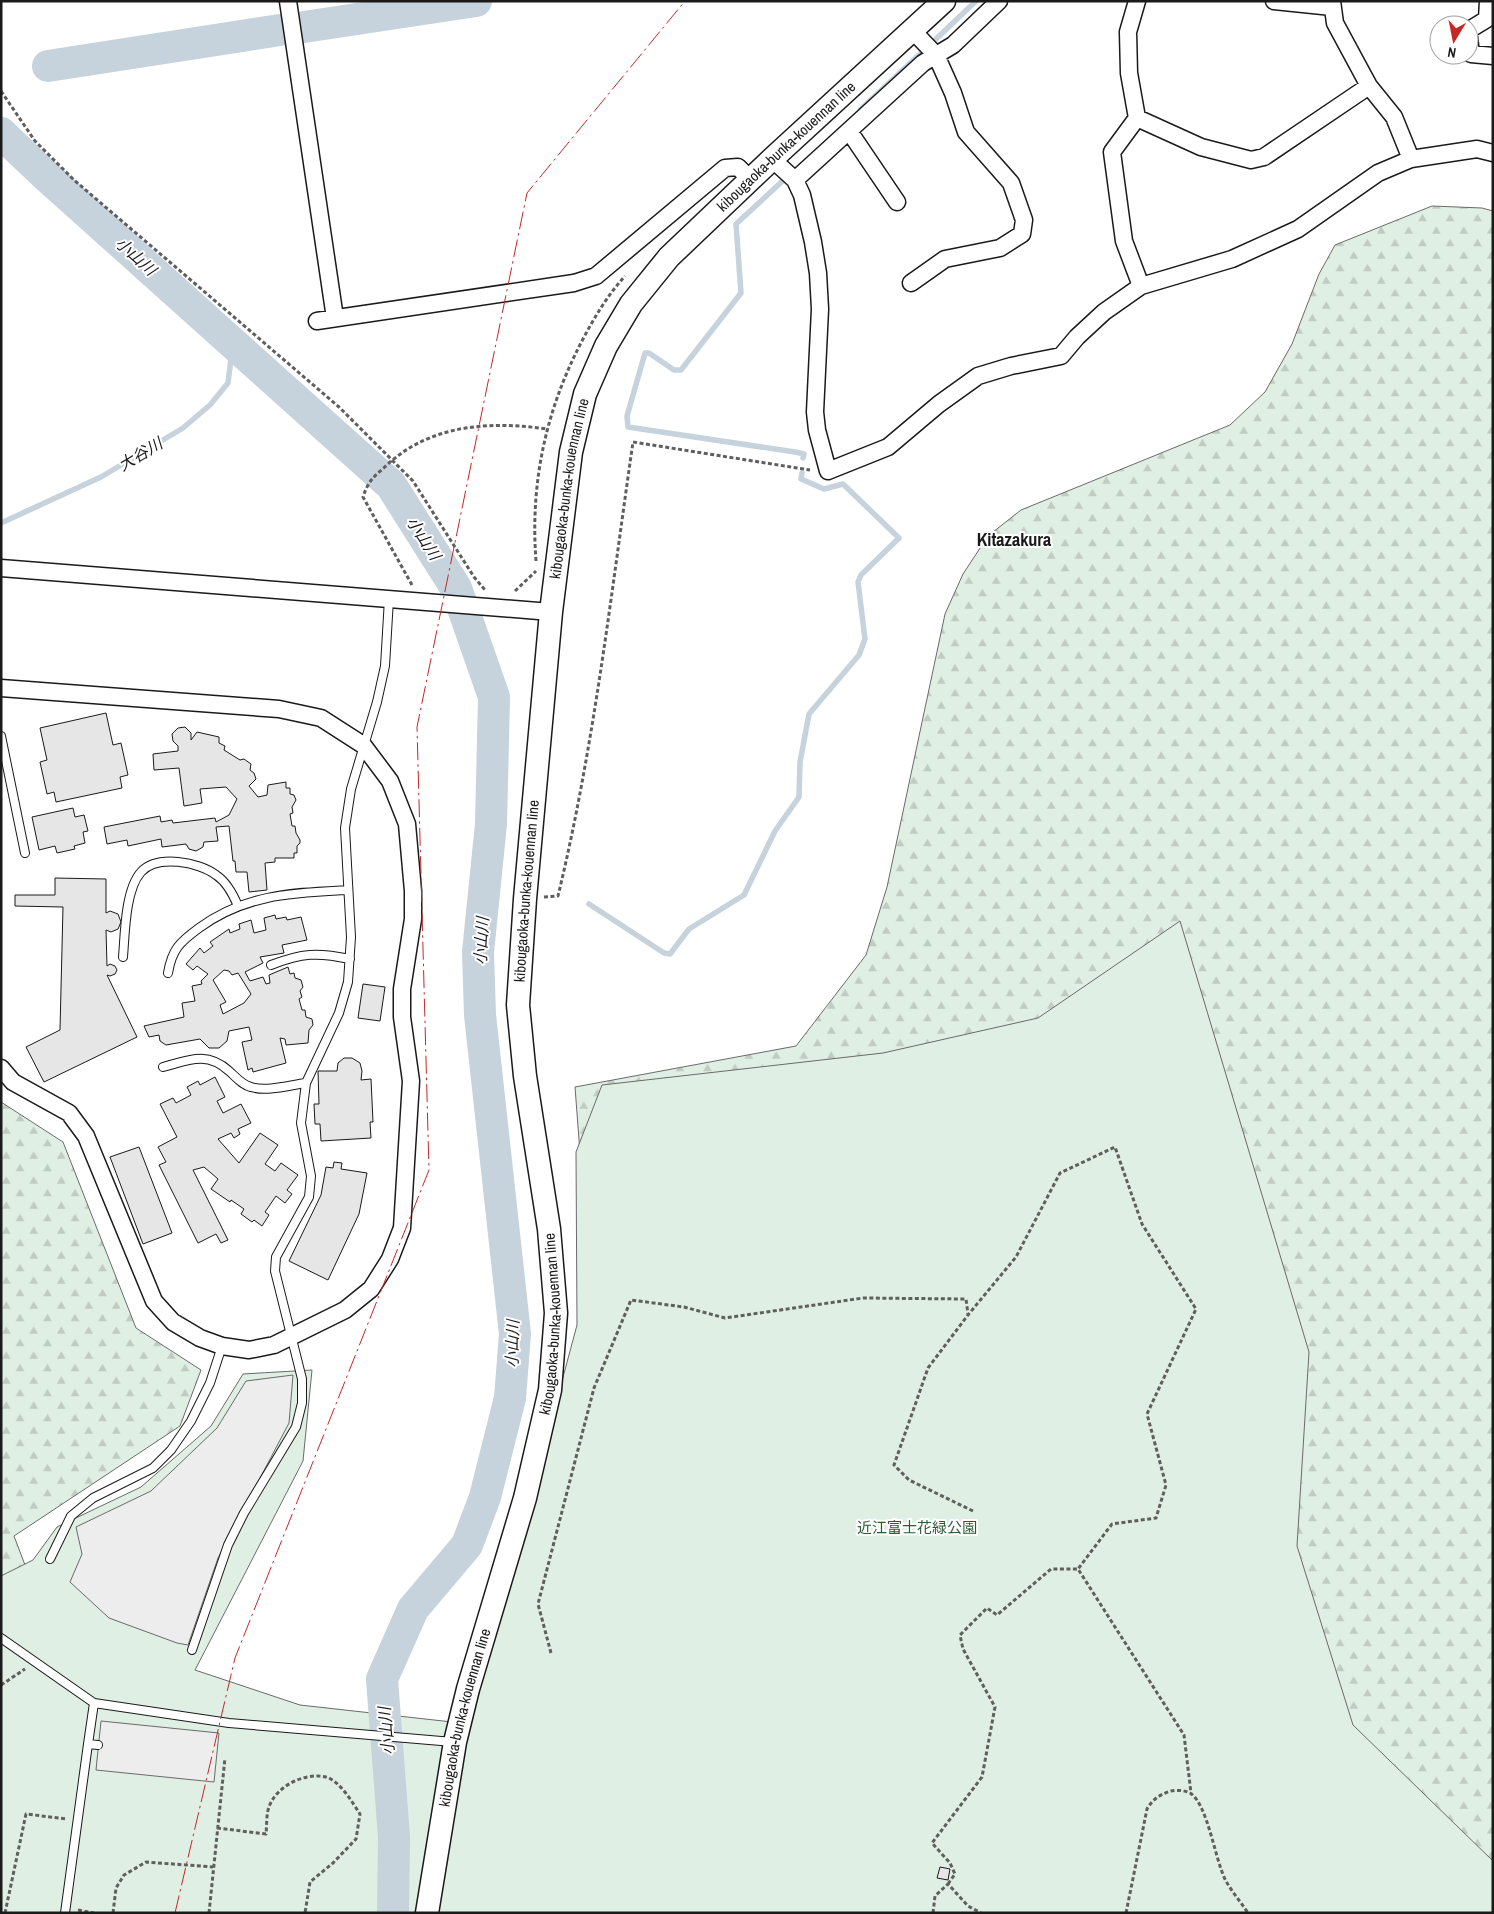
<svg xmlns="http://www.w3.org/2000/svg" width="1494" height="1914" font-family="'Archivo Narrow','Noto Sans JP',sans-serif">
<defs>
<pattern id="forest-firs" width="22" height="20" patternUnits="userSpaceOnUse" patternTransform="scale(1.25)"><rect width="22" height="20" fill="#e0efe3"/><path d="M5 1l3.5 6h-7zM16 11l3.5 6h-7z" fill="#c0ccc2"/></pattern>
</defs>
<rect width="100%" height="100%" fill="#fff"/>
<!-- forest -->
<path fill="url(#forest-firs)" stroke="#6a6a6a" d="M 1432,206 L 1482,208 L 1493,211 L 1493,1913 L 451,1913 L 593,1323 L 575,1087 L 796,1046 L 866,955 L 887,887 L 945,614 L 963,574 L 988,536 L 1021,510 L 1230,425 L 1265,392 L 1292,344 L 1319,274 L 1335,245 Z
M 1,1102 L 63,1142 L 136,1328 L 201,1370 L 180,1426 L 14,1536 L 25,1565 L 16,1913 L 1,1913 Z"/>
<!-- park -->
<path fill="#e0efe3" stroke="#6a6a6a" d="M 1180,921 L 1309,1352 L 1297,1546 L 1353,1725 L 1493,1861 L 1493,1913 L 1,1913 L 1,1576 L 33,1560 L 57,1527 L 141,1487 L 211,1426 L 243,1374 L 312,1370 L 303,1461 L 195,1670 L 300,1705 L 470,1724 L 577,1325 L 576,1152 L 602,1085 L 883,1053 L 1038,1018 Z"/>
<!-- parking -->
<path fill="#ededed" stroke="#6a6a6a" d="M 293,1375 L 289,1423 L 218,1558 L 188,1645 L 177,1643 L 109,1618 L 70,1582 L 82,1554 L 76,1527 L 151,1491 L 217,1428 L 246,1381 Z
M 101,1721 L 219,1733 L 214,1782 L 96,1770 Z"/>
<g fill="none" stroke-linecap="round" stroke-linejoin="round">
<!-- stream -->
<path stroke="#c6d2dc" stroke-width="5.5" d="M 936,39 L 976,1
M 861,109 L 920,54
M 788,176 L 736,224 L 741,293 L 681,370 L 674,370 L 649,353 L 645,353 L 627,416 L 628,427 L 795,452 L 804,454 L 803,458
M 1,523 L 101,477 L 183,428 L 210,405 L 228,383 L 233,342
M 589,904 L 664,953 L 670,954 L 689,929 L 744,895 L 775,831 L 799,797 L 800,762 L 809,714 L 859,655 L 865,639 L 858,582 L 861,575 L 899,538 L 843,484 L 824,489 L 801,479 L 802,473"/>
<!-- river -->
<path stroke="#c6d2dc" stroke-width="32" d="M 304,27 L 476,1
M 48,66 L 280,30
M 1,133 L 43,173 L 391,485 L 456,588 L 494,697 L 491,824 L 478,952 L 480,1015 L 515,1334 L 510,1398 L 485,1497 L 467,1545 L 413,1609 L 382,1679 L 394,1837 L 393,1913"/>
</g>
<!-- building -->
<path fill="#e6e6e6" stroke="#1a1a1a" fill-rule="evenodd" d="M 106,713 L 113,745 L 121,743 L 128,775 L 120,777 L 122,788 L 56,802 L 54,792 L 47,794 L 40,762 L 47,760 L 40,728 Z
M 185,727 L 191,733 L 191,740 L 197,732 L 219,737 L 219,743 L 225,746 L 224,750 L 240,760 L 244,759 L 251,764 L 250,770 L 254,773 L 256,779 L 249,786 L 258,797 L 267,795 L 268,785 L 286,782 L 286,788 L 290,788 L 290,794 L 294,795 L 296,800 L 292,807 L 293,813 L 290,814 L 292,826 L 295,826 L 296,833 L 300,840 L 300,843 L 297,846 L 297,853 L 294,853 L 294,858 L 275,858 L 275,862 L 265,863 L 267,890 L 249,892 L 247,872 L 236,872 L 235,861 L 233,861 L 229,826 L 216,827 L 218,841 L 204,842 L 203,847 L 196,851 L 189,849 L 186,844 L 162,847 L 161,839 L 128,846 L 127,840 L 107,844 L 104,827 L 160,816 L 161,822 L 172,820 L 173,823 L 215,818 L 216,822 L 229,815 L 237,799 L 226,787 L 200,789 L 202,803 L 184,806 L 179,768 L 154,770 L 153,754 L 178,751 L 178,746 L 173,741 L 172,734 L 178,728 Z
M 73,808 L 75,817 L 84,815 L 88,831 L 83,832 L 85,843 L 74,846 L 75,849 L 57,853 L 55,846 L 39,850 L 32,817 Z
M 55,878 L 106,879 L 106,913 L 110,911 L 118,914 L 121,922 L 118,929 L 111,932 L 106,930 L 107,966 L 110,964 L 115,966 L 117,970 L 115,974 L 110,976 L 107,975 L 137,1037 L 44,1082 L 26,1047 L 60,1030 L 63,907 L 15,906 L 15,895 L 55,895 Z
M 275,915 L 276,919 L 286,917 L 287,920 L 301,917 L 307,940 L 282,945 L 284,953 L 260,957 L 263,963 L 245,972 L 250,981 L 263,977 L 266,984 L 270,983 L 269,975 L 288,967 L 290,974 L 294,973 L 295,978 L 301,980 L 303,987 L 300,991 L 302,997 L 299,999 L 302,1010 L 305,1010 L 306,1017 L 312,1019 L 313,1025 L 309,1030 L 308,1043 L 286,1045 L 285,1039 L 280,1038 L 286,1063 L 253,1072 L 252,1068 L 248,1070 L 242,1042 L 252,1040 L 249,1027 L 229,1031 L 227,1041 L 219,1048 L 209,1048 L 200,1039 L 166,1045 L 160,1041 L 159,1035 L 149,1037 L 144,1026 L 184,1017 L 182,1003 L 195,1001 L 192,986 L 202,984 L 201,981 L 208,974 L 197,966 L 193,970 L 186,964 L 200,948 L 204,953 L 213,946 L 210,942 L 229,929 L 230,933 L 240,929 L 239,924 L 251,920 L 254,933 L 266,930 L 264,918 ZM 224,970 L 229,971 L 232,975 L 238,973 L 251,994 L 244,1003 L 223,1014 L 220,1005 L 226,1002 L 213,980 Z
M 363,984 L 385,987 L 380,1021 L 358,1018 Z
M 344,1058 L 352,1058 L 360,1063 L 362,1071 L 361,1080 L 371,1079 L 373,1122 L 370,1122 L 371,1138 L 321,1141 L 320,1124 L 315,1124 L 314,1104 L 319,1104 L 318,1071 L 337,1071 L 338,1063 Z
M 215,1077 L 225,1097 L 217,1101 L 223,1113 L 241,1104 L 251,1123 L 238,1129 L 240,1134 L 234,1138 L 231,1133 L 218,1139 L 239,1163 L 260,1133 L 278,1145 L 265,1164 L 275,1171 L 281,1163 L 298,1175 L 287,1190 L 292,1194 L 285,1203 L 276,1196 L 265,1212 L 269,1215 L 262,1226 L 254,1220 L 252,1222 L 241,1214 L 244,1209 L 231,1200 L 230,1202 L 211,1189 L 218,1179 L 204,1167 L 193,1170 L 228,1240 L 221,1243 L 216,1234 L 198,1243 L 159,1165 L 166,1162 L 158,1147 L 177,1137 L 160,1104 L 173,1098 L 176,1103 L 191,1095 L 187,1087 L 198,1081 L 200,1085 Z
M 139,1147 L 172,1233 L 143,1244 L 110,1157 Z
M 334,1162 L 342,1163 L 341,1169 L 367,1173 L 359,1214 L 328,1280 L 289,1261 L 321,1195 L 326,1167 L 333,1168 Z
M 940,1867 L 950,1869 L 948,1880 L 937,1878 Z"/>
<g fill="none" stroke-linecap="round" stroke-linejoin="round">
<!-- service casing -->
<g stroke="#1a1a1a" stroke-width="10">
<path id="service" d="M 1,736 L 25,853
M 123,957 C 125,934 125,890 141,872 C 157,854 199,862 216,875 C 227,882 233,894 238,906
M 271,965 C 302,953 317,952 350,959
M 168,973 C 172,949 180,942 199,928 C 246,894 292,893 348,890
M 163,1067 C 189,1060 207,1051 229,1071 C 236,1077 242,1085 251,1087 C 267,1092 290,1085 306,1083
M 50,1559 L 71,1516 L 93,1498 L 153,1468 L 171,1450 L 191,1421 L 210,1383 L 222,1346
M 1,1638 L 94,1703 L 229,1723 L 453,1742
M 192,1650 L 228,1545 L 244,1513 L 296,1427 L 302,1403 L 302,1379 L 275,1271 L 276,1257 L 309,1197 L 311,1176 L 301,1123 L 306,1083 L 339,1013 L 348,982 L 351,937 L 345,828 L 351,789 L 377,702 L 385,666 L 389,599
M 94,1703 L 88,1744 L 98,1745
M 65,1913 L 88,1744"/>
</g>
<!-- minor casing -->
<g stroke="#1a1a1a" stroke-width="19">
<path id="minor" d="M 288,1 L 335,318
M 1137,1 L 1128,32 L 1129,73 L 1137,118 L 1112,152 L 1124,241 L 1141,286
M 1274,1 L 1332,7
M 1332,1 L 1335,23 L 1369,86 L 1394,117 L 1411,159
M 1469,30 L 1487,19 L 1488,1
M 1469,37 L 1471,54 L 1493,56
M 1137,118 L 1201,147 L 1251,160 L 1264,157 L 1369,86
M 849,131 L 897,202
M 772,159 L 795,180 L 802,195 L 813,242 L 818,273 L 820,309 L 815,412 L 817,430 L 828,471 L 888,447 L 939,404 L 978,376 L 1011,366 L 1061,356 L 1077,337 L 1104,312 L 1141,286 L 1232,259 L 1298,229 L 1378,173 L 1411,159 L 1477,149 L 1493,153
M 795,180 L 923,63 L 953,45 L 999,1
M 911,283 L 945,259 L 1000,248 L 1022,234 L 1024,220 L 1011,183 L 966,132 L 953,93 L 936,55 L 912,30
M 317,321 L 574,283 L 596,276 L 725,168 L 738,167 L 750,179
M 1,568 L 551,612
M 1,688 L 279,709 L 321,718 L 363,745 L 390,781 L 407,824 L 413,891 L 413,919 L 402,989 L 402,1017 L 411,1081 L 402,1228 L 390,1259 L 371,1289 L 345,1310 L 274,1345 L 249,1350 L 222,1346 L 200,1338 L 173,1322 L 154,1301 L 86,1136 L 69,1113 L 13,1082 L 1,1068"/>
</g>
<!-- secondary casing -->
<g stroke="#1a1a1a" stroke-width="25">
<g id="secondary">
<path id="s1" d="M 427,1913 L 455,1742 L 468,1689 L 525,1498 L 550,1390 L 556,1313 L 549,1229 L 525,1076 L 518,1005 L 525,899 L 551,612 L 571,452 L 585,394 L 606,346 L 631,304 L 669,257 L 772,159 L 944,1"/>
</g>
</g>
<!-- path -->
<path stroke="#5f5f5f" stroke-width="3" stroke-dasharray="4 2.5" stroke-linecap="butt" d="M 1,91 L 35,141 L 74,180 L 339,407 L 413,481 L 474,577 L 485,590
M 536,561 C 530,482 546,409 583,339 C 595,316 608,295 625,276
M 412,585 L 363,497 C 369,479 374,477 388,464 C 432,424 491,421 547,429
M 515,591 L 536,571
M 544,897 L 558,896 C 594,747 611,594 633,442 L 810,470
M 973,1511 L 909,1480 L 894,1465 L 928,1368 L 968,1315 L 1016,1257 L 1060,1173 L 1115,1147 L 1142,1224 L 1196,1309 L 1147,1414 L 1166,1485 L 1156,1518 L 1112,1524 L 1078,1569
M 551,1653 L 538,1604 L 594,1388 L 631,1300 L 684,1307 L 725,1318 L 863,1298 L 966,1299 L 968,1314
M 1,1685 L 25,1669
M 217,1828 L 266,1834 C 267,1825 266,1815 269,1807 C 276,1786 305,1772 326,1777 C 340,1781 352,1802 360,1814 L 356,1839 L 333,1863 L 310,1882 L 305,1913
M 948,1884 L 955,1874 L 950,1863 L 932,1843 L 982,1777 L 995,1707 L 963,1649 L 960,1635 L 987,1608 L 997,1615 L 1051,1569 L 1078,1569 L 1184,1735 L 1191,1793
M 78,1910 L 94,1913
M 5,1913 L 26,1814 L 67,1819
M 113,1913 L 116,1888 L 124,1875 L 146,1862 L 213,1867
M 209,1913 L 225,1758
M 933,1913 L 935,1896 L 948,1884 L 968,1906 L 981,1913
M 1126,1913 L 1147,1809 C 1152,1800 1160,1794 1171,1791 C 1177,1790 1184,1790 1190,1793 C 1208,1804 1215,1861 1226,1881 C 1232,1892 1241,1902 1248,1913"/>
<!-- service -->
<use href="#service" stroke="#fff" stroke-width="8"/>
<!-- minor -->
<use href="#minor" stroke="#fff" stroke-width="16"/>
<!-- secondary -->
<use href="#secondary" stroke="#fff" stroke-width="22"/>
<!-- power -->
<path stroke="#c62828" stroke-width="1" stroke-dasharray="18 4 2.5 4" stroke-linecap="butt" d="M 175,1913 L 235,1658 L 429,1170 L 417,727 L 527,193 L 685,1"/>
</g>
<g text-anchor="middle" stroke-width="4" stroke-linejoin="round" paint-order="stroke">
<!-- street labels -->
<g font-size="15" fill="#1a1a1a" stroke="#fff">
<text dy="5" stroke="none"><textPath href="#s1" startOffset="1864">kibougaoka-bunka-kouennan line</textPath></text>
<text dy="5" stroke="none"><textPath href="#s1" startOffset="1445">kibougaoka-bunka-kouennan line</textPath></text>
<text dy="5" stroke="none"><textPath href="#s1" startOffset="1040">kibougaoka-bunka-kouennan line</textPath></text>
<text dy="5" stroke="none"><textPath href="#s1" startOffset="604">kibougaoka-bunka-kouennan line</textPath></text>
<text dy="5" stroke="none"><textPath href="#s1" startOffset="199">kibougaoka-bunka-kouennan line</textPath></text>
</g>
<!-- park labels -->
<g font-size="15" fill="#2b5a34" stroke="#fff">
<text x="917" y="1533">近江富士花緑公園</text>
</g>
<!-- water labels -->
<g font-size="16" font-style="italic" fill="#1a1a1a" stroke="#fff">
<text transform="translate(136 256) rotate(42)" y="6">小山川</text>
<text transform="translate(140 454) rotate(-31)" y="6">大谷川</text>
<text transform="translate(424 538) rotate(57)" y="6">小山川</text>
<text transform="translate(481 941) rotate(-87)" y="6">小山川</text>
<text transform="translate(512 1344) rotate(-89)" y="6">小山川</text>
<text transform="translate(386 1731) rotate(-95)" y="6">小山川</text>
</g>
<!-- quarter labels -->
<g font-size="18" font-weight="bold" fill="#1a1a1a" stroke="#fff">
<text x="1014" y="546">Kitazakura</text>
</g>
</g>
<!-- border -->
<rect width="1494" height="1914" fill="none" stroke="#1a1a1a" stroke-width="5"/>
<!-- north arrow -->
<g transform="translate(1454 40) rotate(190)"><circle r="24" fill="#ffffff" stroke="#a3a3a3"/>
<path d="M0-4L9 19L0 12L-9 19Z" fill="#c62828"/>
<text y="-8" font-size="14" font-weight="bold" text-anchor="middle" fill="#1a1a1a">N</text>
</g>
</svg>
